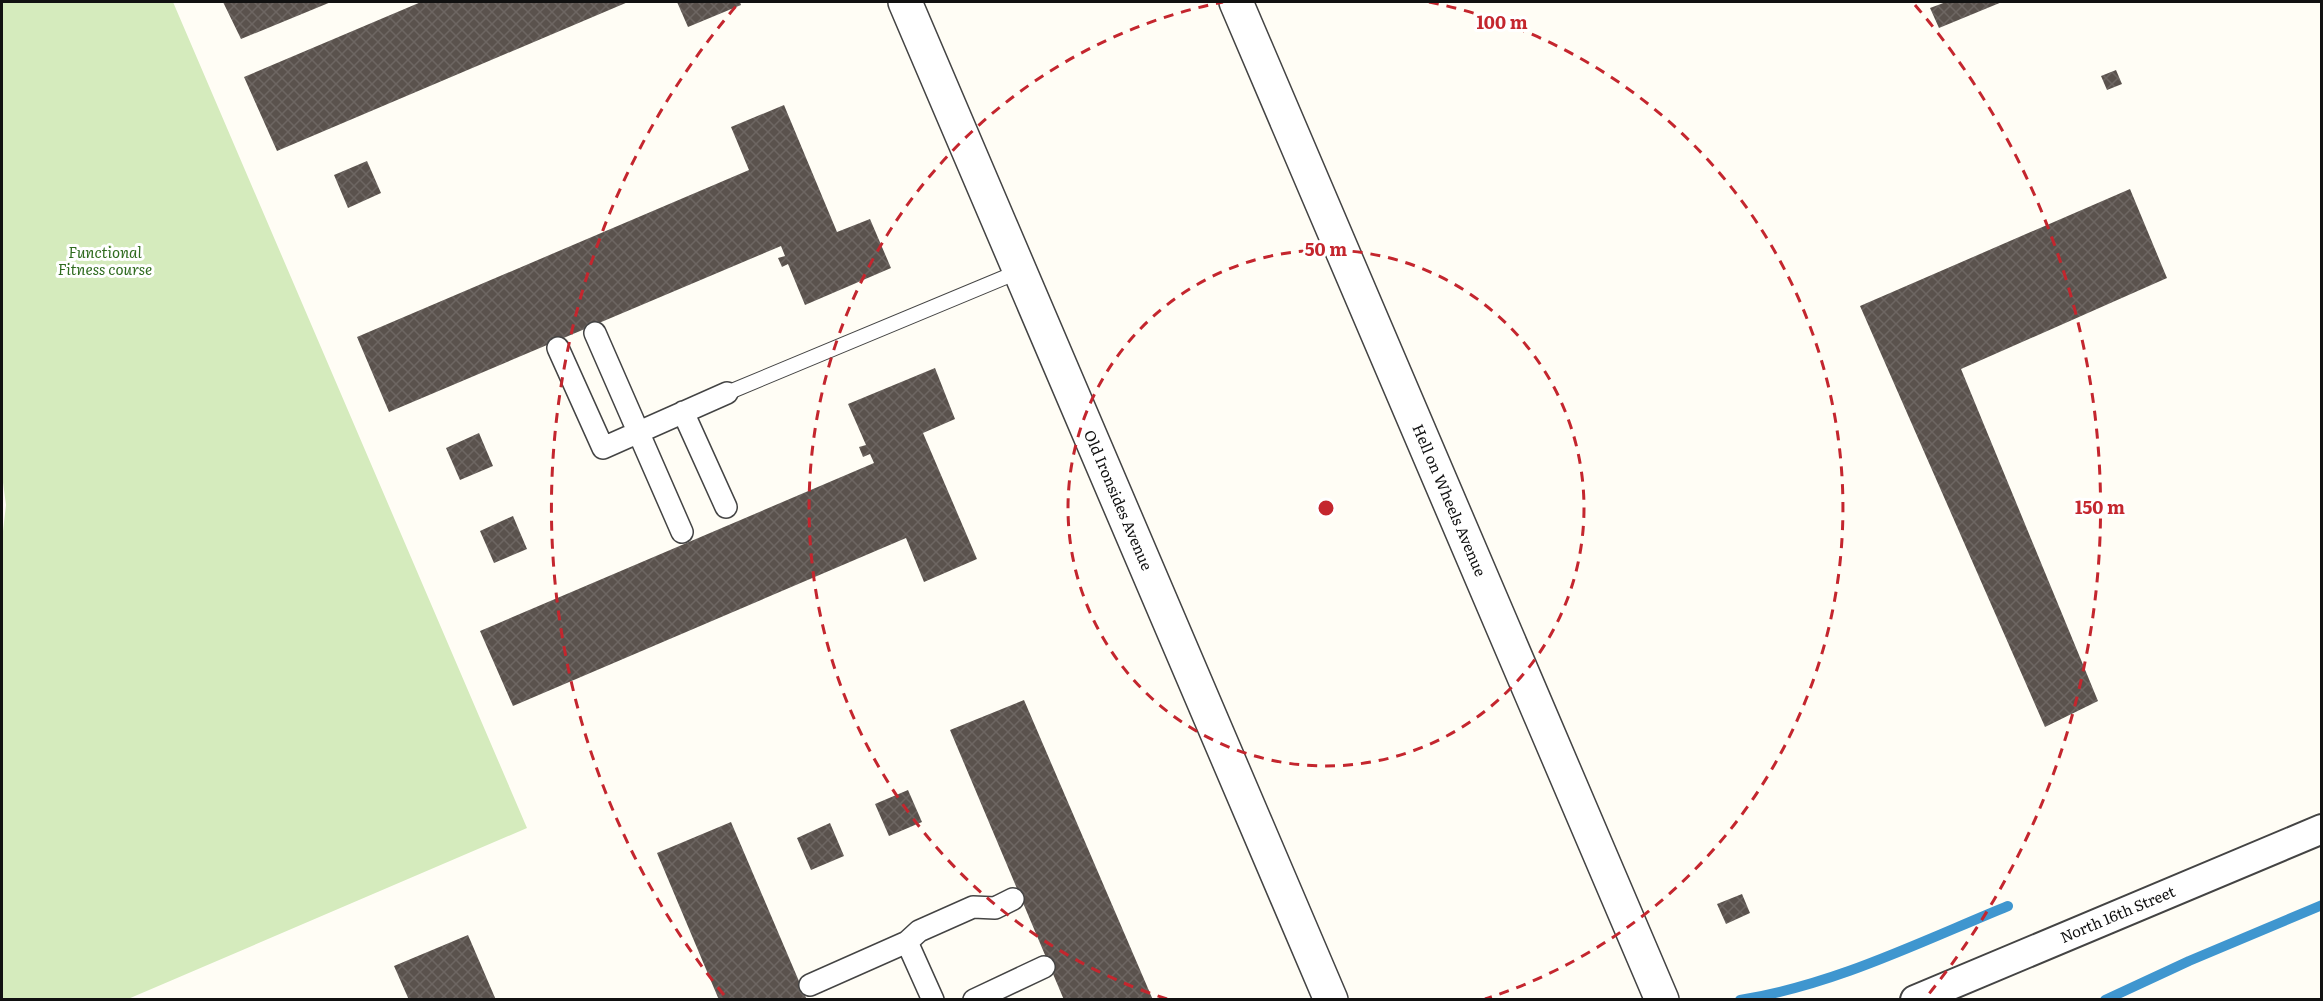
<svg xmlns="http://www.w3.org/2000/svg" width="2323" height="1001" font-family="Literata,serif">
<defs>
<pattern id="building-cross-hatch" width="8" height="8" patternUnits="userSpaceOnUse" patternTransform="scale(1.5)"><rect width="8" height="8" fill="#5a524d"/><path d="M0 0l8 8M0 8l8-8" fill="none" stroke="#6d6662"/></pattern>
</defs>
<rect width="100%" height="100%" fill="#fffdf5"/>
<!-- park -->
<path fill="#d5ebbd" d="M 2,2 L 173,2 L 527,828 L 128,999 L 2,999 L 2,540 L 6,505 L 2,475 Z"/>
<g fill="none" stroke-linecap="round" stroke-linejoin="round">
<!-- stream -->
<path stroke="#3f96cf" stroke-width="10" d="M 1740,1000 C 1834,985 1920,942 2008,906
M 2105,1000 L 2189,961 L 2322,905"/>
</g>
<!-- building -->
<path fill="url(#building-cross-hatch)" d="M 223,2 L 331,2 L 241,39 Z
M 421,2 L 628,2 L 277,151 L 244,77 Z
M 677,2 L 740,2 L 741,5 L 688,27 Z
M 1946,2 L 2002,2 L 1939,28 L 1930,8 Z
M 2116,70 L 2122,84 L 2107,90 L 2101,76 Z
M 784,105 L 837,232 L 870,219 L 891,268 L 805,305 L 788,264 L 782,267 L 778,258 L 785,256 L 781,246 L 389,412 L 357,337 L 749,170 L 731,127 Z
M 367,161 L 381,193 L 348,208 L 334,175 Z
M 2130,189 L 2167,278 L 1961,369 L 2098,701 L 2045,727 L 1860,306 Z
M 935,368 L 955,419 L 923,433 L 977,559 L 924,582 L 906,538 L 513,706 L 480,631 L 874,463 L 870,454 L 863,457 L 859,447 L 866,445 L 848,404 Z
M 479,433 L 493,466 L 460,480 L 446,448 Z
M 513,516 L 527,549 L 494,563 L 480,531 Z
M 1024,700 L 1153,1000 L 1064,1000 L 950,730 Z
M 908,790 L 922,822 L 889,836 L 875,804 Z
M 731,822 L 807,1000 L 719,1000 L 657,853 Z
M 830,823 L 844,856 L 811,870 L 797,838 Z
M 1742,894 L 1750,913 L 1726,924 L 1717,904 Z
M 468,935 L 496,1000 L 409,1000 L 394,966 Z"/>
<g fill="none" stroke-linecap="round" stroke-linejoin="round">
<!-- service casing -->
<g stroke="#444" stroke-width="16">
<path id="service" d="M 727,393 L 1020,271"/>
</g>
<!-- pedestrian casing -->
<g stroke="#444" stroke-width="24">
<path id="pedestrian" d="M 595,333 L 682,532
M 558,348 L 603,448 L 727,393
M 683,412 L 726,507
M 907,942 L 919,931 L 973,907 L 995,908 L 1013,899
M 810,985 L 907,942 L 933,1000
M 974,1000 L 1044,967"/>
</g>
<!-- minor casing -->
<g stroke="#444" stroke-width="32">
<g id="minor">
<path id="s1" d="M 1915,1000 L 2322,829"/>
</g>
</g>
<!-- tertiary casing -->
<g stroke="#444" stroke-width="36">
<g id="tertiary">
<path id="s2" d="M 905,2 L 1331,1000"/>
<path id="s3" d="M 1236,2 L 1662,1000"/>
</g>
</g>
<!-- service -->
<use href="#service" stroke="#fff" stroke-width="14"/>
<!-- pedestrian -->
<use href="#pedestrian" stroke="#fff" stroke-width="21"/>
<!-- minor -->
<use href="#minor" stroke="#fff" stroke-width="28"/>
<!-- tertiary -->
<use href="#tertiary" stroke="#fff" stroke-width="33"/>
</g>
<!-- distance rings -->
<g fill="none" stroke="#c4262e" stroke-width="3" stroke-dasharray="10 8">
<circle cx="1326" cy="508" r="258"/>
<path d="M1167 999A516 516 0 0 1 1223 2M1429 2A516 516 0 0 1 1485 999"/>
<path d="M724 995A774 774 0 0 1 737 5M1915 5A774 774 0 0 1 1928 995"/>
</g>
<g text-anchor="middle" stroke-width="6" stroke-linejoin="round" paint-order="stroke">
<!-- park labels -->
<g font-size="15" font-style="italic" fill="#2f6b1f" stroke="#fff">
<text x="105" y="258">Functional<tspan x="105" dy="17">Fitness course</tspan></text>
</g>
<!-- street labels -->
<g font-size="15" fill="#111" stroke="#fff">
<text dy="5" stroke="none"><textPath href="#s2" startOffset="542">Old Ironsides Avenue</textPath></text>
<text dy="5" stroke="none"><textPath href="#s3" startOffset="542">Hell on Wheels Avenue</textPath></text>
<text dy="5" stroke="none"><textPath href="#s1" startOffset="220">North 16th Street</textPath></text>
</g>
</g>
<circle cx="1326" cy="508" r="9" fill="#c4262e" stroke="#fff" stroke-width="3"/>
<g font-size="18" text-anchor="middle" font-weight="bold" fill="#c4262e" stroke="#fff" stroke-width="6" stroke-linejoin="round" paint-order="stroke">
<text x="1502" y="29">100 m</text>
<text x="1326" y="256">50 m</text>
<text x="2100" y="514">150 m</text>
</g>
<!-- border -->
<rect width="2323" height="1001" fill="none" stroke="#111111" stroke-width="6"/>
</svg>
